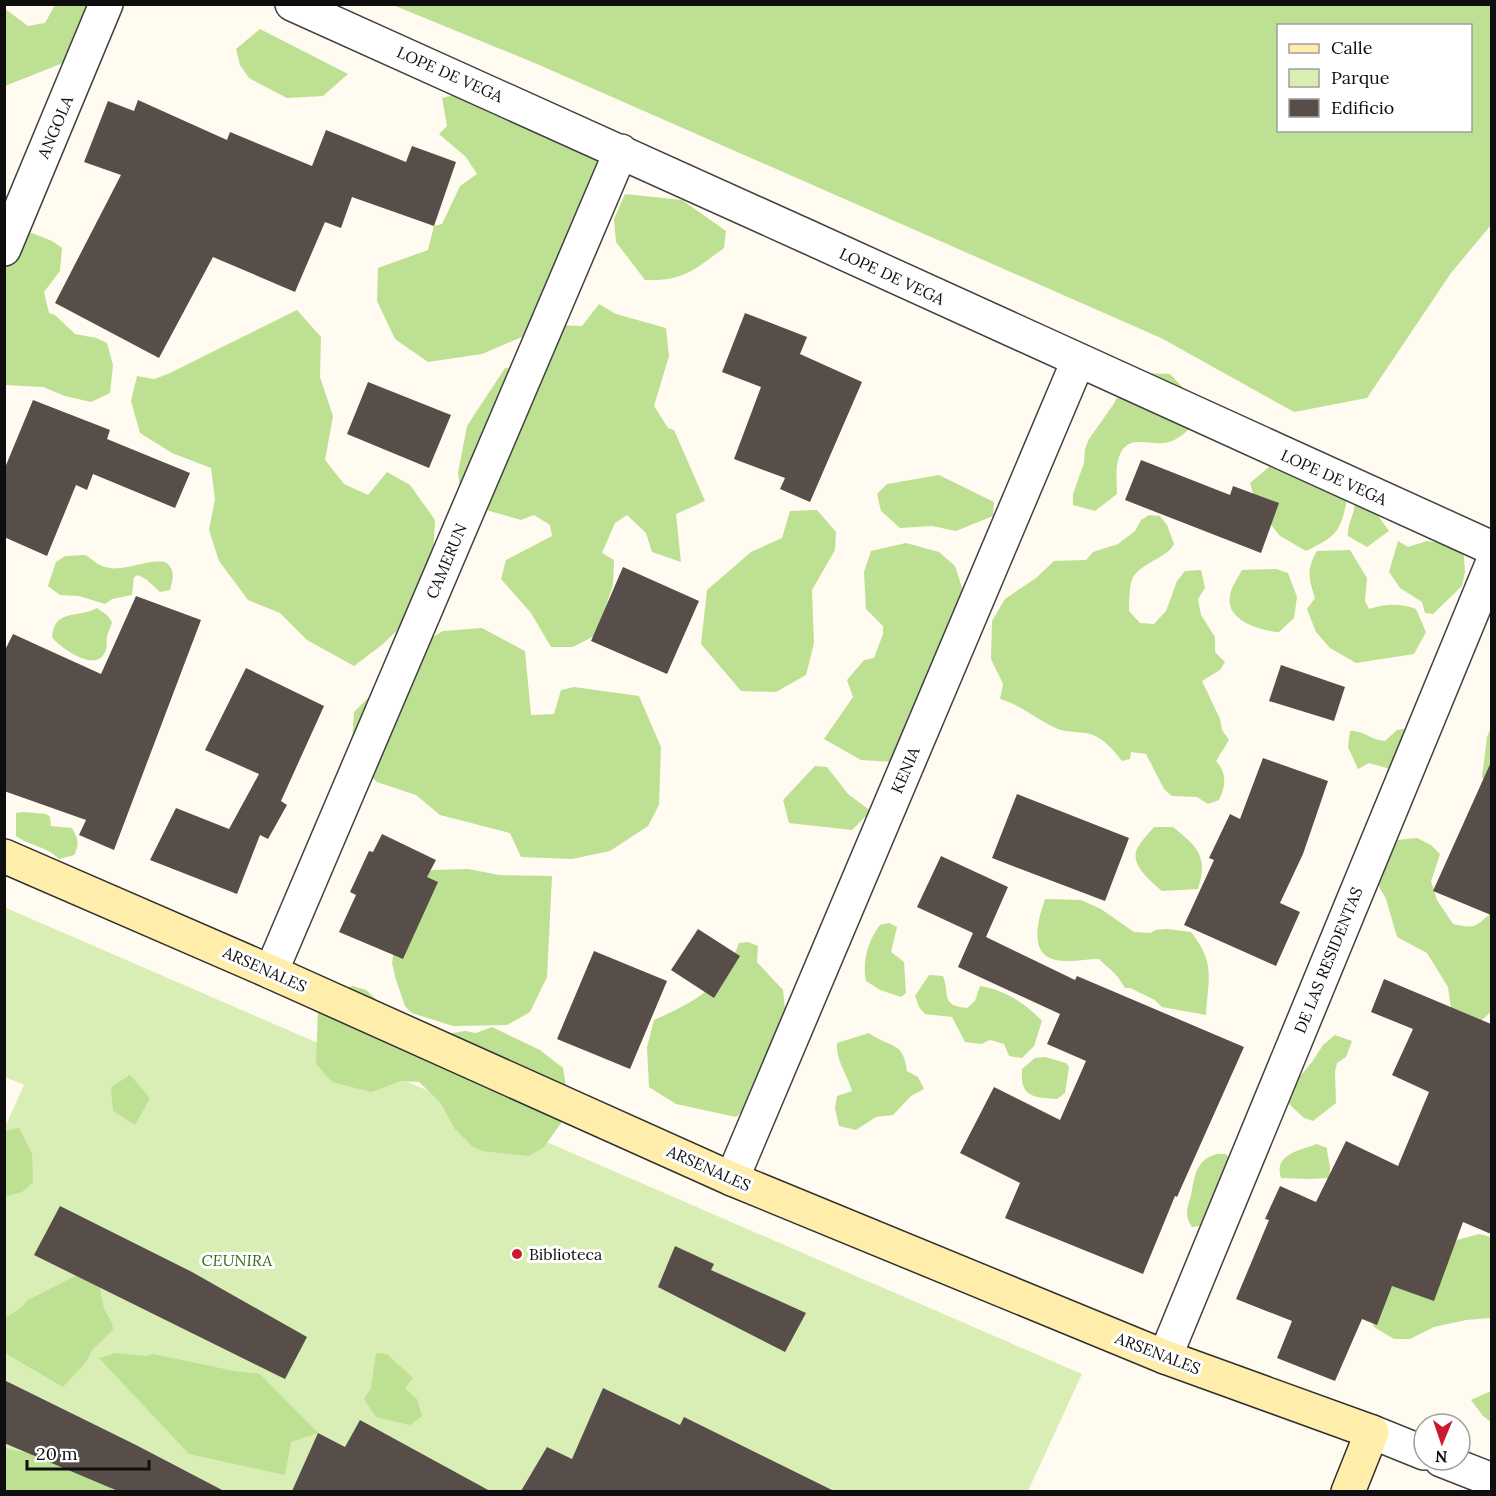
<svg xmlns="http://www.w3.org/2000/svg" width="1496" height="1496" font-family="Lora,serif">
<rect width="100%" height="100%" fill="#fffbf0"/>
<!-- green -->
<path fill="#d8eeb5" d="M 4,907 L 1082,1374 L 1028,1491 L 5,1491 L 4,1129 L 24,1085 L 5,1077 Z"/>
<!-- forest -->
<path fill="#bde092" fill-rule="evenodd" d="M 55,5 L 91,5 L 77,46 L 63,63 L 5,86 L 4,8 L 28,26 L 45,23 Z
M 393,5 L 1491,5 L 1491,225 L 1451,273 L 1367,398 L 1294,412 L 1161,338 L 537,64 ZM 1278,26 L 1470,26 L 1470,130 L 1278,130 Z
M 260,29 L 348,74 L 323,96 L 287,98 L 249,78 L 240,65 L 236,49 Z
M 480,88 L 599,135 L 596,179 L 536,331 L 482,354 L 428,362 L 395,339 L 377,301 L 378,268 L 428,250 L 434,226 L 442,224 L 460,186 L 477,174 L 466,157 L 439,134 L 447,126 L 442,98 Z
M 625,194 L 682,200 L 726,231 L 724,248 C 694,270 684,281 645,280 L 616,242 L 614,219 Z
M 32,233 L 52,241 L 62,248 L 60,271 L 44,292 L 49,313 L 55,315 L 75,334 L 96,338 L 107,343 L 113,365 L 110,393 L 91,402 L 65,396 L 43,387 L 5,385 L 5,264 L 10,238 Z
M 599,304 L 616,314 L 666,328 L 669,356 L 654,406 L 668,428 L 674,430 L 705,501 L 676,514 L 681,562 L 652,552 L 646,533 L 627,515 L 615,523 L 602,553 L 614,560 L 613,585 L 596,635 L 573,647 L 551,647 L 531,613 L 501,579 L 506,560 L 552,536 L 550,525 L 534,515 L 521,520 L 472,506 L 461,496 L 458,473 L 467,426 L 505,368 L 523,370 L 554,325 L 582,326 Z
M 297,310 L 321,337 L 320,377 L 333,416 L 325,460 L 344,484 L 368,495 L 387,472 L 410,485 L 435,520 L 432,577 L 419,609 L 383,644 L 354,666 L 307,640 L 280,613 L 248,600 L 219,561 L 209,530 L 215,499 L 211,468 L 172,453 L 140,433 L 131,401 L 137,376 L 154,379 L 168,374 Z
M 1145,373 L 1170,374 L 1188,393 L 1195,423 C 1187,432 1176,442 1164,443 C 1146,445 1127,434 1119,457 C 1115,468 1117,483 1117,494 L 1095,511 L 1073,505 L 1073,494 L 1084,463 L 1085,449 L 1089,439 L 1113,405 L 1124,384 Z
M 1281,457 L 1349,492 C 1340,529 1342,534 1306,551 L 1280,536 L 1257,507 L 1250,483 Z
M 939,475 L 994,502 L 993,516 L 956,531 L 932,526 L 900,528 L 881,511 L 877,494 L 887,484 Z
M 1366,499 L 1389,531 L 1367,547 L 1348,536 C 1347,525 1354,515 1355,503 Z
M 817,510 L 836,532 L 835,550 L 812,590 L 814,643 L 806,675 L 776,692 L 741,691 L 701,644 L 707,590 L 751,552 L 782,538 L 790,511 Z
M 1149,515 L 1160,516 L 1167,525 L 1174,544 C 1170,551 1166,553 1160,557 C 1129,574 1130,576 1129,611 L 1140,623 L 1154,624 L 1166,611 L 1177,581 L 1185,571 L 1201,570 L 1205,588 L 1198,599 L 1201,615 L 1215,637 L 1215,652 L 1225,662 L 1220,670 L 1202,681 L 1220,719 L 1222,730 L 1229,740 L 1216,761 C 1227,773 1226,786 1219,800 L 1208,804 L 1197,797 L 1172,796 L 1164,789 L 1146,754 L 1131,752 L 1130,759 L 1122,761 C 1113,749 1102,736 1086,733 C 1077,732 1066,732 1058,729 C 1037,720 1021,705 1000,699 L 1003,684 L 991,659 L 992,621 L 1005,599 L 1036,578 L 1054,561 L 1086,560 L 1093,552 L 1118,544 L 1135,531 L 1141,520 Z
M 1398,541 L 1408,547 L 1427,541 L 1463,546 L 1465,572 L 1462,586 L 1433,614 L 1425,613 L 1422,602 L 1400,588 L 1389,572 Z
M 906,543 L 939,552 L 955,566 L 964,594 L 895,762 L 861,760 L 824,739 L 853,697 L 847,680 L 864,660 L 874,658 L 883,634 L 883,626 L 866,609 L 864,572 L 871,551 Z
M 1350,550 L 1367,578 L 1365,601 L 1369,609 C 1386,604 1399,603 1416,609 L 1426,632 L 1414,654 L 1356,663 L 1330,648 L 1316,632 L 1307,609 L 1315,598 C 1309,579 1306,569 1317,551 Z
M 85,555 C 91,558 95,563 102,566 C 121,574 144,559 165,562 C 176,569 173,579 170,590 L 160,592 L 147,580 L 138,575 L 134,577 L 132,595 L 112,599 L 105,604 L 79,596 L 60,595 L 48,586 L 56,562 L 65,556 Z
M 1276,569 L 1288,573 L 1297,597 L 1294,618 L 1279,632 C 1260,631 1225,620 1230,596 C 1231,587 1238,578 1242,570 Z
M 97,608 L 107,615 L 112,622 C 111,627 108,632 107,636 C 106,642 108,648 104,654 C 94,672 59,647 52,637 C 55,608 77,619 97,608 Z
M 482,628 L 525,651 L 531,715 L 554,714 L 561,690 L 574,687 L 639,696 L 661,747 L 659,805 L 648,826 L 610,851 L 572,859 L 521,857 L 510,833 L 440,815 L 416,795 L 377,782 L 351,758 L 354,712 L 372,694 L 407,696 L 415,647 L 443,631 Z
M 1491,727 L 1491,789 L 1482,777 L 1487,737 Z
M 1408,728 L 1390,769 L 1369,763 L 1358,769 L 1348,747 L 1350,731 C 1367,731 1367,739 1385,741 L 1397,730 Z
M 815,766 L 827,767 L 848,794 L 871,811 L 852,830 L 789,823 L 783,800 Z
M 24,812 L 46,814 L 50,817 L 51,826 L 72,828 C 78,839 80,843 74,855 L 59,859 C 47,846 29,846 16,836 L 16,813 Z
M 1154,827 L 1173,827 C 1196,846 1209,855 1198,889 L 1162,891 C 1151,881 1128,864 1138,847 C 1142,840 1149,833 1154,827 Z
M 1417,838 L 1431,845 L 1440,854 L 1431,881 L 1437,900 L 1453,924 C 1476,929 1475,927 1491,913 L 1491,1012 L 1470,1030 L 1453,1023 L 1448,987 L 1427,953 L 1397,937 L 1386,899 L 1375,879 L 1388,841 Z
M 468,869 L 499,875 L 552,876 L 547,977 L 530,1012 L 507,1025 L 453,1026 L 412,1013 L 405,1006 L 396,980 L 392,963 L 396,935 L 417,875 L 433,870 Z
M 1045,899 L 1081,900 L 1101,909 L 1134,932 L 1151,933 L 1155,930 L 1167,929 L 1191,932 C 1216,964 1208,977 1206,1015 L 1162,1007 L 1155,1000 L 1130,988 L 1125,988 C 1116,972 1111,971 1099,959 C 1086,959 1069,963 1056,960 C 1027,954 1039,917 1045,899 Z
M 889,923 L 897,927 L 891,952 L 904,962 L 906,993 L 901,997 L 880,990 L 866,981 C 862,962 868,940 880,925 Z
M 748,942 L 758,946 L 757,962 L 783,990 L 785,1009 L 783,1044 L 753,1102 L 736,1117 L 676,1104 L 649,1087 L 647,1047 L 654,1020 C 695,1002 723,987 739,943 Z
M 929,975 L 943,976 C 950,994 940,1006 967,1008 L 975,1001 L 980,986 C 1005,990 1025,1003 1042,1021 L 1034,1046 L 1022,1058 L 1009,1056 L 1004,1044 L 990,1040 L 981,1044 L 965,1042 L 952,1017 L 925,1014 L 919,1007 L 915,996 Z
M 353,986 L 366,990 L 395,1017 L 430,1037 L 465,1031 L 476,1033 L 492,1027 L 540,1050 L 563,1068 L 568,1099 L 564,1119 L 544,1147 L 529,1156 L 482,1151 L 473,1147 L 455,1129 L 440,1102 L 419,1082 L 401,1081 L 371,1092 L 332,1082 L 316,1064 L 318,1008 L 338,990 Z
M 869,1033 C 891,1049 903,1040 907,1071 L 918,1077 L 924,1089 L 911,1096 L 893,1115 L 876,1117 L 856,1130 L 839,1126 L 835,1108 L 837,1096 L 852,1091 C 847,1073 836,1062 837,1043 Z
M 1335,1035 L 1352,1041 L 1346,1057 L 1337,1063 L 1335,1072 L 1336,1103 L 1313,1121 L 1304,1118 L 1289,1104 L 1288,1091 L 1312,1062 L 1323,1045 Z
M 1045,1057 L 1066,1063 L 1069,1067 L 1065,1093 L 1057,1099 C 1033,1097 1020,1098 1022,1069 L 1035,1058 Z
M 130,1075 L 150,1098 L 135,1125 L 113,1111 L 111,1087 Z
M 19,1128 L 32,1154 L 33,1182 L 22,1192 L 5,1197 L 5,1131 Z
M 1317,1144 L 1327,1148 C 1327,1159 1333,1167 1328,1178 L 1309,1179 L 1281,1178 C 1273,1154 1301,1150 1317,1144 Z
M 1217,1154 L 1226,1154 L 1230,1159 L 1206,1225 L 1192,1227 C 1184,1214 1187,1209 1191,1195 C 1195,1176 1195,1160 1217,1154 Z
M 1479,1234 L 1491,1237 L 1491,1318 L 1466,1320 L 1434,1327 L 1410,1339 L 1394,1339 L 1374,1327 L 1369,1313 L 1374,1297 L 1442,1244 Z
M 75,1276 L 99,1283 L 104,1309 L 112,1323 L 113,1330 L 92,1350 L 86,1362 L 63,1387 L 5,1353 L 5,1318 L 21,1308 L 28,1300 Z
M 116,1353 L 146,1356 L 153,1354 L 234,1371 L 260,1374 L 318,1433 L 291,1442 L 285,1475 L 189,1454 L 99,1358 Z
M 376,1353 L 387,1354 L 413,1378 L 405,1388 L 417,1399 L 422,1416 L 410,1425 L 376,1417 L 364,1399 L 371,1388 Z
M 1491,1391 L 1491,1422 L 1483,1416 L 1471,1400 Z
M 4,1448 L 80,1464 L 147,1491 L 5,1491 Z"/>
<!-- building -->
<path fill="#584e49" d="M 138,100 L 227,140 L 230,132 L 312,166 L 326,130 L 406,162 L 412,146 L 456,162 L 434,226 L 352,197 L 341,228 L 325,222 L 295,292 L 213,257 L 159,358 L 55,303 L 121,175 L 84,162 L 108,101 L 134,111 Z
M 745,313 L 807,337 L 800,354 L 862,382 L 810,502 L 780,489 L 785,478 L 734,459 L 761,387 L 722,372 Z
M 368,382 L 451,415 L 429,468 L 347,434 Z
M 33,400 L 110,430 L 107,439 L 190,473 L 175,508 L 93,474 L 87,490 L 76,485 L 47,556 L 4,537 L 4,470 Z
M 1141,460 L 1230,495 L 1233,486 L 1279,503 L 1261,553 L 1125,500 Z
M 623,567 L 699,601 L 667,674 L 591,641 Z
M 136,596 L 201,620 L 114,850 L 79,835 L 86,820 L 4,791 L 4,652 L 13,634 L 101,674 Z
M 1281,665 L 1345,687 L 1334,721 L 1269,701 Z
M 246,668 L 324,706 L 281,801 L 287,805 L 268,839 L 260,835 L 237,894 L 150,860 L 176,808 L 229,829 L 259,774 L 205,750 Z
M 1263,758 L 1328,781 L 1303,854 L 1280,903 L 1300,912 L 1276,966 L 1184,925 L 1214,860 L 1209,858 L 1230,814 L 1240,819 Z
M 1491,762 L 1491,915 L 1433,891 Z
M 1017,794 L 1129,838 L 1105,901 L 992,858 Z
M 382,834 L 436,860 L 427,877 L 438,882 L 403,959 L 339,932 L 356,895 L 350,892 L 369,851 L 373,852 Z
M 941,856 L 1008,887 L 986,937 L 1075,980 L 1077,976 L 1244,1047 L 1177,1197 L 1175,1196 L 1143,1274 L 1005,1218 L 1020,1183 L 960,1153 L 994,1087 L 1060,1120 L 1086,1061 L 1047,1044 L 1060,1014 L 958,967 L 973,933 L 917,907 Z
M 698,929 L 740,956 L 714,998 L 671,970 Z
M 594,951 L 667,981 L 630,1069 L 557,1039 Z
M 1384,979 L 1491,1024 L 1491,1234 L 1463,1222 L 1434,1301 L 1392,1286 L 1377,1325 L 1362,1319 L 1335,1381 L 1277,1358 L 1292,1321 L 1236,1299 L 1269,1220 L 1265,1219 L 1280,1186 L 1316,1202 L 1346,1141 L 1398,1166 L 1429,1092 L 1392,1075 L 1413,1029 L 1371,1012 Z
M 60,1206 L 192,1272 L 307,1337 L 285,1379 L 34,1255 Z
M 675,1246 L 714,1264 L 711,1270 L 806,1313 L 785,1352 L 658,1287 Z
M 4,1380 L 136,1445 L 224,1491 L 118,1491 L 4,1443 Z
M 603,1388 L 680,1425 L 684,1417 L 834,1491 L 521,1491 L 547,1447 L 572,1459 Z
M 360,1420 L 490,1491 L 292,1491 L 318,1433 L 345,1447 Z"/>
<g fill="none" stroke-linecap="round" stroke-linejoin="round">
<!-- minor casing -->
<g stroke="#414141" stroke-width="36">
<path id="minor" d="M 292,4 C 693,183 1092,367 1492,548
M 4,249 L 106,4
M 271,972 L 621,151
M 732,1179 L 1078,361
M 1165,1357 L 1492,564"/>
</g>
<!-- tertiary casing -->
<g stroke="#414141" stroke-width="36">
<path id="tertiary" d="M 1372,1432 L 1424,1453
M 1441,1460 L 1492,1480"/>
</g>
<!-- secondary casing -->
<g stroke="#303030" stroke-width="36">
<path id="secondary" d="M 4,856 L 271,972 L 732,1179 L 1165,1357 L 1372,1432 L 1348,1492"/>
</g>
<!-- minor -->
<use href="#minor" stroke="#fff" stroke-width="33"/>
<!-- tertiary -->
<use href="#tertiary" stroke="#fff" stroke-width="33"/>
<!-- secondary -->
<use href="#secondary" stroke="#ffeeab" stroke-width="33"/>
</g>
<!-- markers -->
<circle fill="#cd1831" stroke="#fff" stroke-width="2" cx="517" cy="1254" r="6"/>
<g text-anchor="middle" stroke-width="6" stroke-linejoin="round" paint-order="stroke">
<!-- street labels -->
<g font-size="16" fill="#0e0e0e" stroke="#fff">
<text transform="translate(450 74) rotate(24)" y="6">LOPE DE VEGA</text>
<text transform="translate(55 127) rotate(-67)" y="6">ANGOLA</text>
<text transform="translate(892 276) rotate(25)" y="6">LOPE DE VEGA</text>
<text transform="translate(1334 477) rotate(24)" y="6">LOPE DE VEGA</text>
<text transform="translate(446 561) rotate(-67)" y="6">CAMERUN</text>
<text transform="translate(905 770) rotate(-67)" y="6">KENIA</text>
<text transform="translate(1328 960) rotate(-68)" y="6">DE LAS RESIDENTAS</text>
<text transform="translate(265 969) rotate(24)" y="6">ARSENALES</text>
<text transform="translate(709 1168) rotate(24)" y="6">ARSENALES</text>
<text transform="translate(1158 1353) rotate(21)" y="6">ARSENALES</text>
</g>
<!-- poi labels -->
<g font-size="16" fill="#0e0e0e" stroke="#fff" text-anchor="start">
<text x="529" y="1260">Biblioteca</text>
</g>
<!-- park labels -->
<g font-size="16" font-style="italic" fill="#316d18" stroke="#fff">
<text x="237" y="1266">CEUNIRA</text>
</g>
</g>
<!-- border -->
<rect width="1496" height="1496" fill="none" stroke="#0e0e0e" stroke-width="12"/>
<!-- legend -->
<rect x="1277" y="24" width="195" height="108" fill="#ffffff" stroke="#9f9f9f" stroke-width="1.5"/>
<rect x="1289" y="44" width="30" height="9" fill="#ffeeab" stroke="#9f9f9f" stroke-width="1.5"/>
<text x="1331" y="54" font-size="18" fill="#0e0e0e">Calle</text>
<rect x="1289" y="69" width="30" height="18" fill="#d8eeb5" stroke="#9f9f9f" stroke-width="1.5"/>
<text x="1331" y="84" font-size="18" fill="#0e0e0e">Parque</text>
<rect x="1289" y="99" width="30" height="18" fill="#584e49" stroke="#9f9f9f" stroke-width="1.5"/>
<text x="1331" y="114" font-size="18" fill="#0e0e0e">Edificio</text>
<!-- north arrow -->
<g transform="translate(1442 1442) rotate(182)"><circle r="28" fill="#ffffff" stroke="#9f9f9f" stroke-width="1.5"/>
<path d="M0-4.5L10 22L0 15L-10 22Z" fill="#cd1831"/>
<text y="-9" font-size="16" font-weight="bold" text-anchor="middle" fill="#0e0e0e">N</text>
</g>
<!-- scale -->
<path d="M27 1460v9h122v-9" fill="none" stroke="#0e0e0e" stroke-width="3"/>
<text x="36" y="1460" font-size="18" fill="#0e0e0e" stroke="#ffffff" stroke-width="4.5" paint-order="stroke">20 m</text>
</svg>
